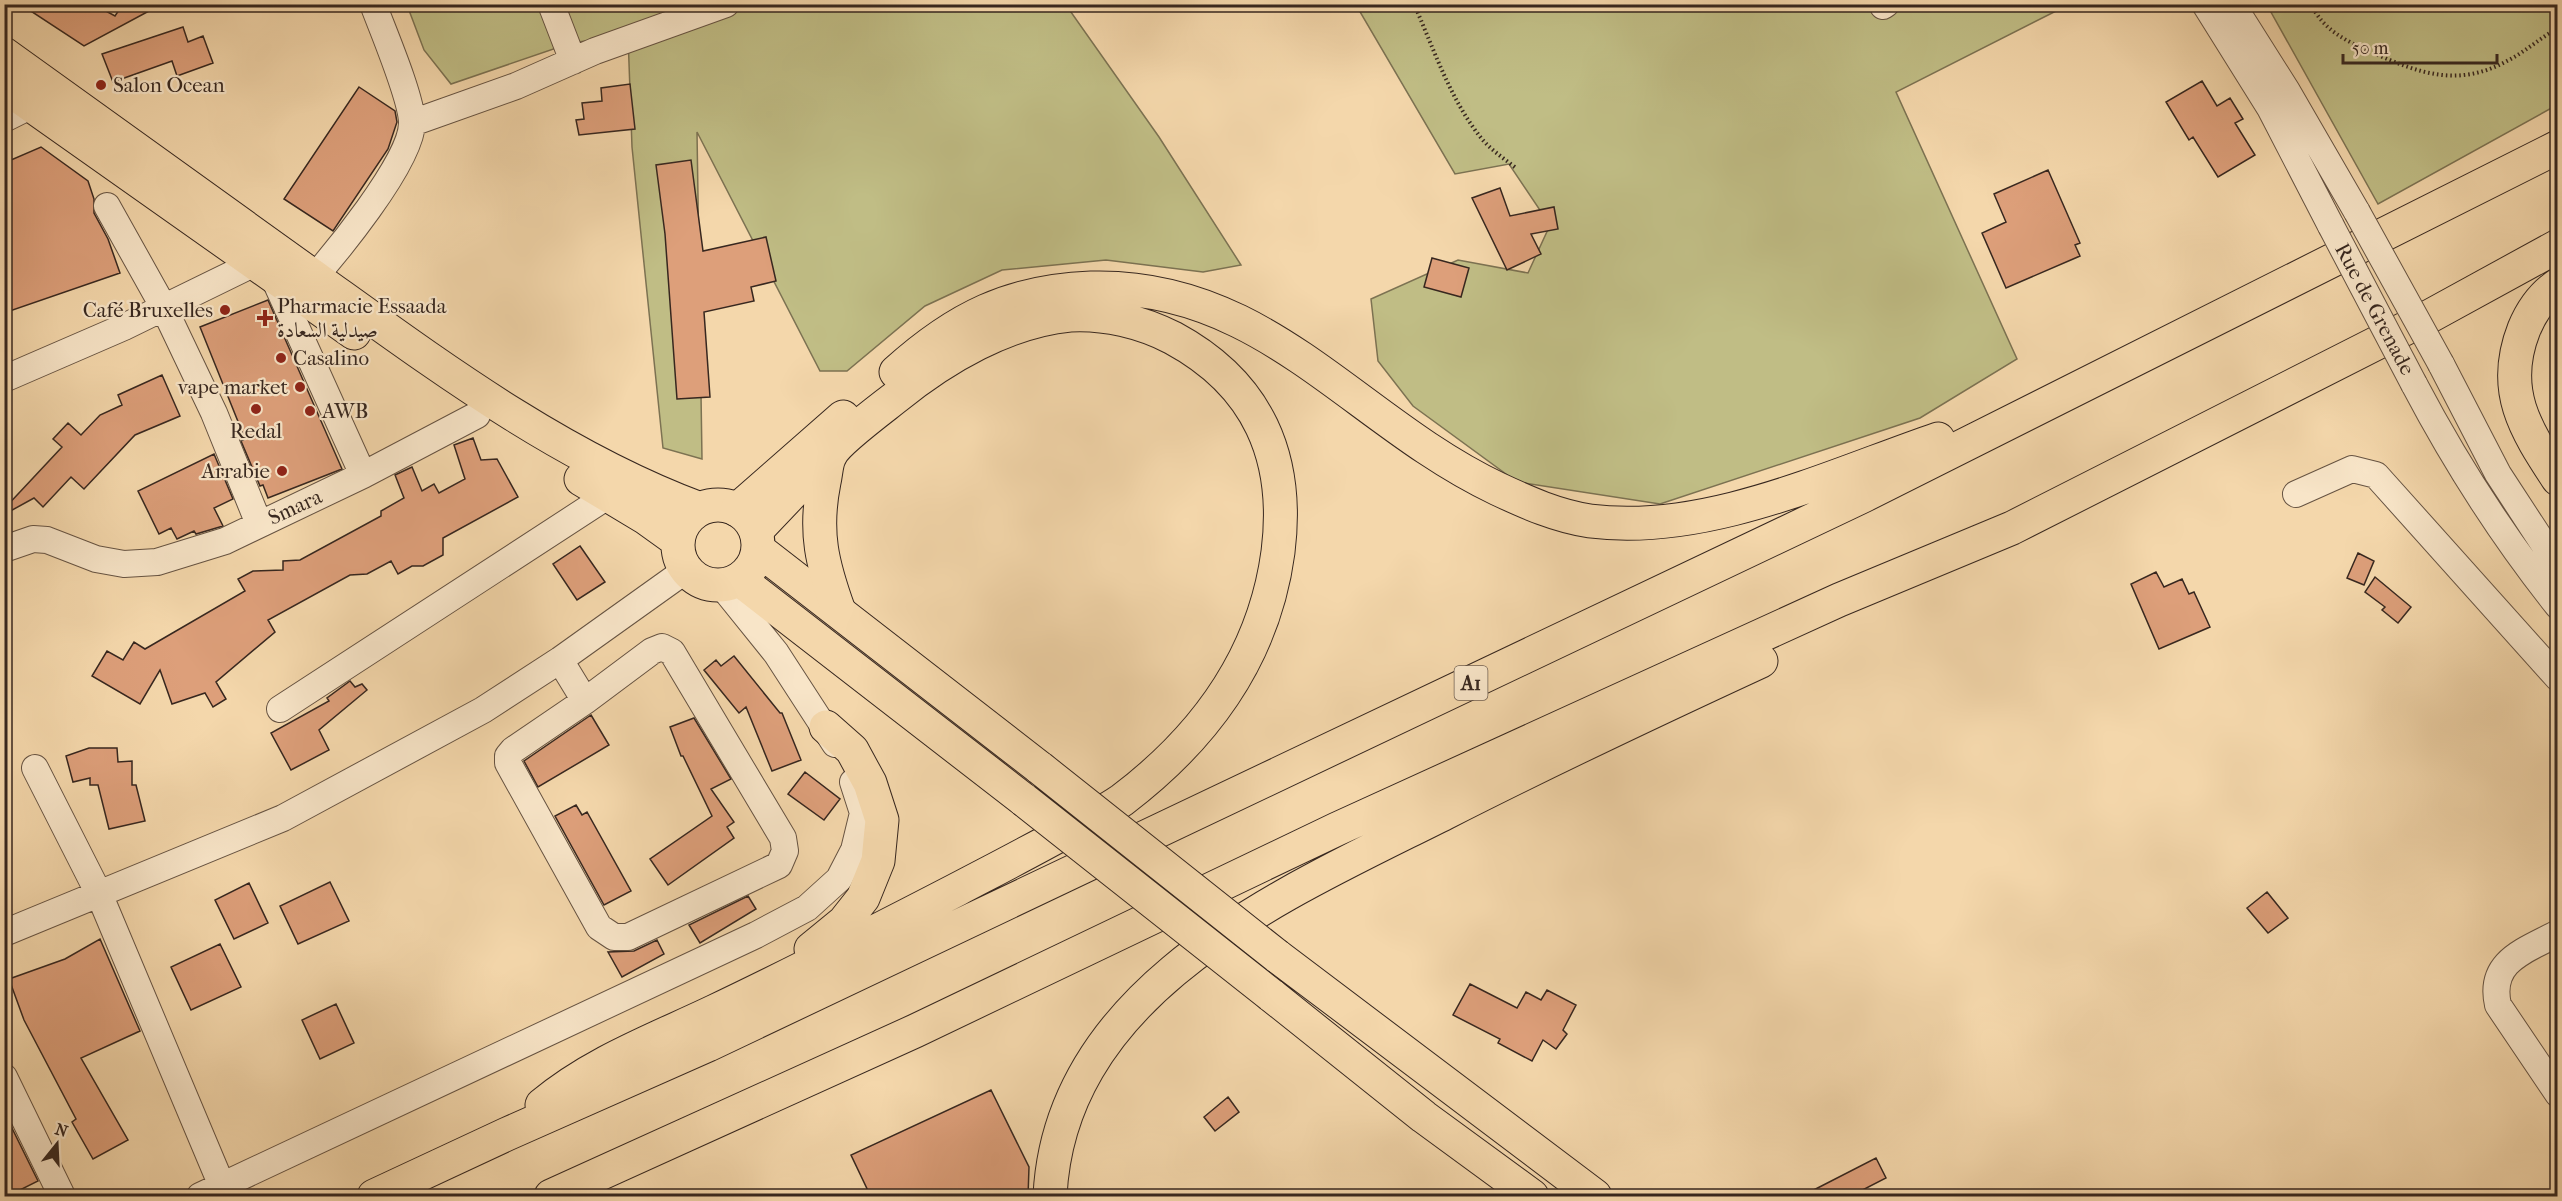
<svg xmlns="http://www.w3.org/2000/svg" width="2562" height="1201" font-family="'IM FELL French Canon',Amiri,serif">
<rect width="100%" height="100%" fill="#f4d7ab"/>
<filter id="stains"><feTurbulence type="fractalNoise" baseFrequency=".00333" numOctaves="4"/><feColorMatrix values="0 0 0 0 .2 0 0 0 0 .09 0 0 0 0 .02 0 0 0 .5 -.17"/></filter>
<radialGradient id="worn" r=".72"><stop offset=".6" stop-color="#630" stop-opacity="0"/><stop offset="1" stop-color="#630" stop-opacity=".3"/></radialGradient>
<!-- green -->
<path fill="#c0bd85" stroke="#7c7252" stroke-width="1.5" d="M 407,5 L 1066,5 L 1159,137 L 1241,265 L 1203,272 L 1106,260 L 1002,270 L 925,306 L 847,371 L 820,371 L 697,132 L 702,459 L 663,448 L 632,147 L 628,35 L 571,43 L 451,84 L 424,50 Z
M 1356,5 L 2068,5 L 1896,92 L 2017,359 L 1920,418 L 1660,504 L 1517,482 L 1413,406 L 1378,361 L 1371,299 L 1458,260 L 1528,273 L 1550,225 L 1509,164 L 1455,174 Z
M 2267,5 L 2557,5 L 2557,105 L 2378,204 Z"/>
<!-- building -->
<path fill="#dd9f7a" stroke="#37271f" stroke-width="1.5" d="M 20,4 L 93,4 L 115,16 L 123,4 L 162,4 L 84,46 Z
M 183,27 L 188,42 L 203,36 L 213,63 L 177,76 L 172,61 L 113,82 L 102,54 Z
M 2202,81 L 2217,106 L 2230,98 L 2243,119 L 2235,123 L 2255,155 L 2218,177 L 2193,137 L 2189,140 L 2166,102 Z
M 630,84 L 635,129 L 579,135 L 576,120 L 584,119 L 582,103 L 602,101 L 601,88 Z
M 359,87 L 395,111 L 397,122 L 388,149 L 333,231 L 284,199 Z
M 41,147 L 88,181 L 94,199 L 94,213 L 108,239 L 120,273 L 4,313 L 4,163 Z
M 691,160 L 703,251 L 766,237 L 776,281 L 751,287 L 754,301 L 704,312 L 710,397 L 677,399 L 665,234 L 656,165 Z
M 2048,170 L 2080,243 L 2075,245 L 2080,256 L 2006,288 L 1982,233 L 2006,222 L 1994,194 Z
M 1500,188 L 1510,216 L 1554,207 L 1558,229 L 1531,234 L 1541,254 L 1507,270 L 1472,198 Z
M 1432,258 L 1469,268 L 1461,297 L 1424,287 Z
M 268,300 L 342,469 L 268,498 L 263,485 L 260,486 L 241,441 L 245,439 L 200,327 Z
M 162,375 L 180,416 L 135,435 L 84,489 L 71,477 L 43,507 L 34,498 L 5,514 L 4,509 L 62,447 L 53,439 L 68,423 L 81,435 L 100,415 L 122,405 L 118,395 Z
M 473,438 L 481,460 L 497,459 L 518,497 L 443,538 L 443,555 L 423,566 L 412,566 L 398,574 L 391,561 L 367,574 L 350,575 L 268,620 L 275,632 L 216,682 L 226,699 L 213,707 L 205,693 L 172,704 L 160,670 L 140,704 L 92,676 L 107,651 L 123,660 L 134,642 L 145,649 L 245,591 L 238,579 L 253,571 L 283,570 L 283,561 L 300,560 L 381,516 L 381,511 L 404,498 L 395,475 L 412,467 L 422,491 L 434,484 L 439,493 L 465,479 L 454,445 Z
M 214,454 L 233,499 L 214,508 L 223,526 L 196,534 L 194,531 L 177,539 L 171,528 L 159,534 L 138,491 Z
M 580,546 L 605,582 L 577,600 L 553,564 Z
M 2358,553 L 2374,561 L 2364,585 L 2347,578 Z
M 2156,572 L 2164,587 L 2182,579 L 2189,594 L 2194,592 L 2210,627 L 2159,649 L 2131,584 Z
M 2375,577 L 2411,607 L 2398,623 L 2382,610 L 2385,607 L 2365,592 Z
M 734,656 L 780,713 L 782,713 L 801,760 L 772,771 L 746,707 L 739,713 L 704,670 L 716,660 L 721,666 Z
M 350,681 L 355,687 L 362,684 L 367,690 L 319,730 L 329,750 L 291,770 L 271,733 L 329,701 L 327,698 Z
M 591,715 L 609,745 L 538,787 L 524,761 Z
M 694,718 L 731,779 L 711,789 L 734,822 L 727,827 L 734,838 L 668,885 L 650,859 L 712,816 L 683,756 L 681,756 L 670,727 Z
M 89,748 L 117,748 L 118,762 L 132,761 L 132,785 L 136,785 L 145,821 L 109,829 L 98,785 L 90,785 L 90,778 L 73,782 L 66,756 Z
M 805,772 L 840,799 L 824,820 L 788,794 Z
M 576,805 L 582,815 L 587,812 L 631,891 L 604,905 L 555,816 Z
M 330,882 L 349,921 L 298,944 L 280,906 Z
M 249,883 L 268,923 L 234,939 L 215,900 Z
M 2267,892 L 2288,918 L 2268,933 L 2247,908 Z
M 748,896 L 756,909 L 700,943 L 689,925 Z
M 100,939 L 140,1031 L 81,1058 L 128,1140 L 93,1159 L 72,1122 L 76,1119 L 24,1020 L 9,979 L 65,959 Z
M 657,940 L 664,954 L 622,977 L 608,952 L 634,951 Z
M 220,944 L 241,987 L 191,1010 L 171,967 Z
M 1470,984 L 1517,1008 L 1526,992 L 1541,1000 L 1547,990 L 1576,1005 L 1563,1030 L 1567,1034 L 1556,1049 L 1543,1040 L 1532,1061 L 1498,1043 L 1500,1039 L 1453,1015 Z
M 336,1004 L 354,1043 L 320,1059 L 302,1020 Z
M 991,1090 L 1029,1167 L 1028,1197 L 871,1197 L 851,1155 Z
M 1228,1097 L 1239,1112 L 1215,1131 L 1204,1117 Z
M 4,1112 L 38,1181 L 6,1197 L 4,1197 Z
M 1876,1158 L 1886,1178 L 1849,1197 L 1800,1197 Z"/>
<g fill="none" stroke-linecap="round" stroke-linejoin="round">
<!-- minor casing -->
<g stroke="#665342" stroke-width="28">
<path id="minor" d="M 551,4 L 573,61
M 2205,4 L 2270,108 L 2331,226
M 2232,4 L 2287,91 L 2357,212
M 1883,6 L 1886,4
M 4,119 L 32,105
M 412,123 L 516,86 L 595,51 L 726,4
M 107,206 L 164,308 L 214,413 L 259,524
M 273,276 L 363,475
M 303,290 C 331,259 413,161 412,122 C 411,96 383,31 373,4
M 2441,364 L 2498,474 L 2558,566
M 4,379 L 124,327 L 255,263 L 265,253
M 2414,384 C 2455,462 2503,537 2558,606
M 2296,494 L 2352,469 L 2376,475 L 2558,678
M 4,549 L 33,539 L 47,540 L 96,559 L 124,564 L 157,562 L 225,541 L 363,475 L 477,415
M 722,586 L 776,653 L 835,744
M 560,660 L 585,701 L 652,651 L 662,647 L 672,652 L 783,838 L 785,851 L 779,865 L 628,937 L 614,937 L 599,927 L 508,763 L 508,756 L 513,750 L 585,701
M 280,709 L 609,495
M 35,768 L 100,896 L 222,1186
M 4,933 L 283,818 L 483,710 L 560,660 L 686,570
M 2558,933 C 2525,951 2488,961 2498,1005 L 2558,1094
M 4,1077 L 62,1196
M 200,1196 L 756,935 L 807,908 L 839,879 L 854,850 L 863,813 L 853,782"/>
</g>
<!-- major casing -->
<g stroke="#37271f" stroke-width="35">
<path id="major" d="M 4,54 C 109,129 213,204 317,279 C 437,365 560,457 700,509
M 4,86 L 354,333
M 581,479 L 646,518 L 678,541
M678 545a40 40 0 1 1 80 0a40 40 0 1 1-80 0Z
M 759,550 L 1040,768
M 740,580 L 1024,800
M 1277,956 L 1595,1196
M 1271,995 L 1424,1117 L 1532,1196"/>
</g>
<!-- highway casing -->
<g stroke="#37271f" stroke-width="35">
<path id="highway" d="M 2558,285 C 2543,295 2531,312 2524,329 C 2500,390 2525,429 2558,479
M 896,372 C 956,318 1010,291 1091,288 C 1265,283 1354,421 1498,489 C 1528,503 1557,516 1590,521 C 1706,536 1830,476 1938,439
M 737,510 L 843,417
M 756,531 L 830,453
M 811,949 L 844,922 L 863,898 L 878,861 L 882,820 L 870,783 L 852,750 L 826,727
M 542,1105 C 592,1063 654,1040 713,1012 C 795,973 877,931 958,889 C 998,868 1037,848 1076,826 C 1091,818 1108,810 1122,800 C 1205,737 1264,657 1278,552 C 1290,457 1258,384 1173,338 C 1142,322 1105,313 1070,315 C 1007,321 944,358 896,397 C 881,409 836,442 830,456 C 826,463 826,474 824,482 C 814,532 822,564 839,611
M 374,1196 L 507,1134 L 708,1045 L 1863,496 L 2558,147
M 551,1196 L 915,1031 L 1337,829 L 1839,600 L 2012,528 L 2432,315 L 2558,246
M 1050,1196 C 1060,988 1284,894 1445,813 C 1549,760 1655,710 1761,661"/>
</g>
<!-- path -->
<path stroke="#37271f" stroke-width="4" stroke-dasharray="1.5 3" stroke-linecap="butt" d="M 1414,4 C 1433,47 1449,96 1478,134 C 1488,148 1502,157 1516,168
M 2311,4 C 2323,30 2346,41 2371,52 C 2419,73 2457,88 2507,61 C 2525,52 2540,38 2558,28"/>
<!-- minor -->
<use href="#minor" stroke="#f8e5c8" stroke-width="26"/>
<!-- major -->
<use href="#major" stroke="#f4d7ab" stroke-width="33"/>
<!-- highway -->
<use href="#highway" stroke="#f4d7ab" stroke-width="33"/>
<!-- minor-bridge casing -->
<g stroke="#665342" stroke-width="28" stroke-linecap="butt">
<path id="minor-bridge" d="M 2357,212 L 2441,364
M 2331,226 L 2414,384"/>
</g>
<!-- major-bridge casing -->
<g stroke="#37271f" stroke-width="35" stroke-linecap="butt">
<path id="major-bridge" d="M 1040,768 L 1277,956
M 1024,800 L 1271,995"/>
</g>
<!-- minor-bridge -->
<use href="#minor-bridge" stroke="#f8e5c8" stroke-width="26"/>
<!-- major-bridge -->
<use href="#major-bridge" stroke="#f4d7ab" stroke-width="33"/>
</g>
<!-- markers -->
<g fill="#8f2418" stroke="#f8e5c8" stroke-width="2">
<circle cx="101" cy="85" r="6"/>
<circle cx="225" cy="310" r="6"/>
<path d="M262 309h6v6h6v6h-6v6h-6v-6h-6v-6h6z"/>
<circle cx="281" cy="358" r="6"/>
<circle cx="300" cy="387" r="6"/>
<circle cx="256" cy="409" r="6"/>
<circle cx="310" cy="411" r="6"/>
<circle cx="282" cy="471" r="6"/>
</g>
<g text-anchor="middle" stroke-width="4.5" stroke-linejoin="round" paint-order="stroke">
<!-- shield labels -->
<rect fill="#f8e5c8" stroke="#716052" stroke-width="1.5" x="1454.5" y="666" width="33" height="34" rx="4.5"/>
<g font-size="20" font-weight="bold" fill="#37271f">
<text x="1471" y="690">A1</text>
</g>
<!-- poi labels -->
<g font-size="21" fill="#37271f" stroke="#f8e5c8" text-anchor="start">
<text x="113" y="92">Salon Ocean</text>
<text x="277" y="313">Pharmacie Essaada<tspan x="277" dy="24">صيدلية السعادة</tspan></text>
<text x="213" y="317" text-anchor="end">Café Bruxelles</text>
<text x="293" y="365">Casalino</text>
<text x="288" y="394" text-anchor="end">vape market</text>
<text x="322" y="418">AWB</text>
<text x="256" y="438" text-anchor="middle">Redal</text>
<text x="270" y="478" text-anchor="end">Arrabie</text>
</g>
<!-- street labels -->
<g font-size="21" fill="#37271f" stroke="#f8e5c8">
<text transform="translate(2375 309) rotate(62)" y="7">Rue de Grenade</text>
<text transform="translate(295 507) rotate(-25)" y="7">Smara</text>
</g>
</g>
<!-- margin -->
<rect width="2562" height="1201" fill="none" stroke="#f4d7ab" stroke-width="24"/>
<rect x="6" y="6" width="2550" height="1189" fill="none" stroke="#37271f" stroke-width="3"/>
<rect x="12" y="12" width="2538" height="1177" fill="none" stroke="#37271f" stroke-width="1.5"/>
<!-- north arrow -->
<g transform="translate(57 1144) rotate(18)" stroke="#f8e5c8" stroke-width="4.5" paint-order="stroke">
<path d="M0-4.5L10 22L0 15L-10 22Z" fill="#37271f"/>
<text y="-9" font-size="16" font-weight="bold" text-anchor="middle" fill="#37271f">N</text>
</g>
<!-- scale -->
<path d="M2343 54v9h154v-9" fill="none" stroke="#37271f" stroke-width="3"/>
<text x="2352" y="54" font-size="18" fill="#37271f" stroke="#f8e5c8" stroke-width="4.5" paint-order="stroke">50 m</text>
<rect width="100%" height="100%" filter="url(#stains)"/>
<rect width="100%" height="100%" fill="url(#worn)"/>
</svg>
